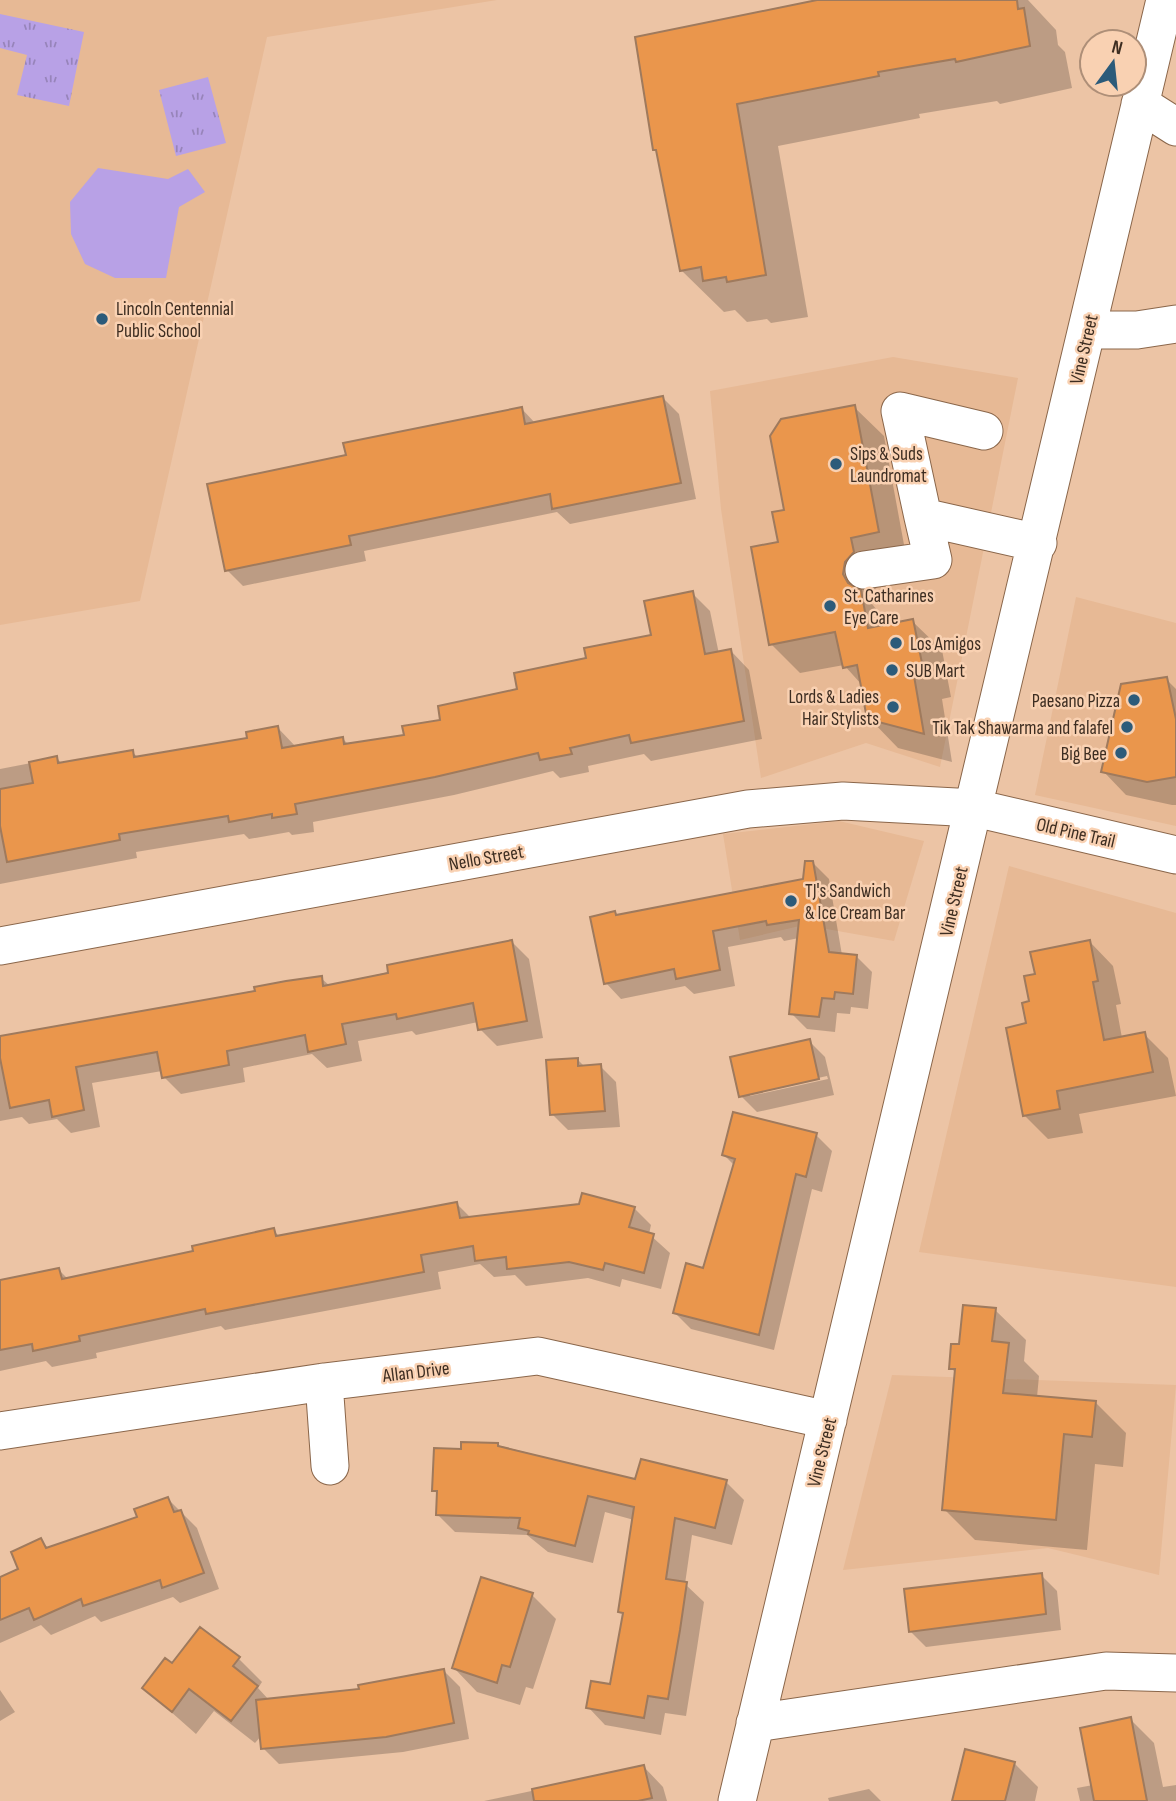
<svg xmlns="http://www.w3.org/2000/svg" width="1176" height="1801" font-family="'Sofia Sans Condensed',sans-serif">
<defs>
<pattern id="grass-tufts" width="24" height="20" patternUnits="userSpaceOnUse" patternTransform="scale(1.75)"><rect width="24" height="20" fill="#b8a1e6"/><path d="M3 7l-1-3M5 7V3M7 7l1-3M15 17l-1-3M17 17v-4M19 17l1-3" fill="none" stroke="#9784ba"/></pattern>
</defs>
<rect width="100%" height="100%" fill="#ecc4a5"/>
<!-- built -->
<path fill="#e7b995" d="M 0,0 L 497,0 L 267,37 L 140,601 L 0,625 Z
M 893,357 L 1018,378 L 940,767 L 866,743 L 761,778 L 721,509 L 710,391 Z
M 1076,597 L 1176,623 L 1176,826 L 1035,795 Z
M 839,821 L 924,841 L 894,941 L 804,925 L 740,940 L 723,834 Z
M 1009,866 L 1176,913 L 1176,1287 L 919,1252 Z
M 892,1375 L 1176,1385 L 1159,1575 L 1048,1548 L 843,1570 Z"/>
<!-- grass -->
<path fill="url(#grass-tufts)" d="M 0,14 L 84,32 L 69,106 L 17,95 L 27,55 L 0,48 Z
M 208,77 L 226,143 L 176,156 L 159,90 Z"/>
<!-- pitch -->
<path fill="#b8a1e6" d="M 98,168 L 168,179 L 188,169 L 205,192 L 179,207 L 166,278 L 115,278 L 85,264 L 71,234 L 70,202 Z"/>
<!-- shadow -->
<path fill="#0003" fill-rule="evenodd" d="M 828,0 L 1028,0 L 1056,30 L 1058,45 L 1065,52 L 1072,88 L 1000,104 L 997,101 L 919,114 L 920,118 L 778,146 L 808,317 L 771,323 L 767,319 L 747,322 L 735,310 L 724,312 L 681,270 L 659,153 L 655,149 L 772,13 L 771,9 Z
M 663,398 L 679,414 L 696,499 L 570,524 L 557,512 L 364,551 L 366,561 L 243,586 L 227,570 L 348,457 L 521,408 L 536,424 Z
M 854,407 L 884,436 L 907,561 L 873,591 L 872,604 L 890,626 L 912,621 L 942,650 L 951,697 L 942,699 L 952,762 L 898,748 L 869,718 L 862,685 L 844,665 L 800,673 L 771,644 L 780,544 L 786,511 Z
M 692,593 L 710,611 L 719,654 L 731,651 L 749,670 L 762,739 L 651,761 L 644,754 L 588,766 L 589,772 L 560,778 L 553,771 L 454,795 L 313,822 L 314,832 L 292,835 L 289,832 L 249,839 L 244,834 L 136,852 L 137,858 L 0,884 L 0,769 L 57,758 L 62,764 L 132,752 L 139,758 L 249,739 L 278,728 L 296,747 L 343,739 L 349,745 L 406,736 L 588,659 L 653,637 Z
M 1166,679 L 1176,689 L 1176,805 L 1172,805 L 1126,795 L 1103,771 Z
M 813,863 L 829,879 L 842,955 L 856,956 L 872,972 L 868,1009 L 851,1007 L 850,1014 L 837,1013 L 835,1032 L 807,1029 L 791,1013 L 799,938 L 784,941 L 781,937 L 728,947 L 735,986 L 694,994 L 685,986 L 621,999 L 606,983 L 614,913 L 618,917 L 805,880 Z
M 512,942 L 529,959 L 543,1038 L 497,1046 L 480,1029 L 478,1022 L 416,1035 L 412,1031 L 358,1041 L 362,1061 L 327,1068 L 312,1054 L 243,1068 L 245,1082 L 181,1094 L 164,1077 L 162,1071 L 92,1083 L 100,1127 L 71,1133 L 57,1119 L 29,1124 L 22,1117 L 0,1121 L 0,1038 L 321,978 L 330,986 Z
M 1090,942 L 1113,966 L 1121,1004 L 1116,1005 L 1122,1038 L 1144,1034 L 1168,1058 L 1176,1096 L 1079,1114 L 1083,1133 L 1048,1139 L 1024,1115 L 1028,1025 L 1037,975 Z
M 809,1041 L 825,1057 L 834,1095 L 757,1112 L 741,1096 ZM 827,1076 L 828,1079 L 750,1096 L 750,1093 Z
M 577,1059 L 585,1067 L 600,1066 L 616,1082 L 620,1127 L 568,1130 L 552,1114 Z
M 816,1135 L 832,1151 L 822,1192 L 812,1189 L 774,1350 L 691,1329 L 675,1313 L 705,1270 L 735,1166 L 724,1155 Z
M 456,1203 L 471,1218 L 634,1208 L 651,1225 L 649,1234 L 670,1253 L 661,1289 L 622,1279 L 620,1287 L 588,1278 L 526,1286 L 515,1275 L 494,1277 L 480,1264 L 438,1272 L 441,1289 L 225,1330 L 221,1326 L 96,1353 L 97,1358 L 52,1367 L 46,1361 L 0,1371 L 0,1282 L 59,1270 L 68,1279 L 195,1252 L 273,1230 L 280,1237 Z
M 995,1310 L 1026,1340 L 1024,1361 L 1039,1376 L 1037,1397 L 1095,1402 L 1126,1433 L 1123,1467 L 1095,1464 L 1087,1550 L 975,1540 L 944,1509 L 957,1374 L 951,1368 L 961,1346 Z
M 497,1445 L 637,1481 L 726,1482 L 744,1500 L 732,1545 L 692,1535 L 685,1584 L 704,1602 L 697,1648 L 686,1716 L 665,1713 L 661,1735 L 605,1725 L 588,1707 L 612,1687 L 624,1616 L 620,1611 L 634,1520 L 605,1512 L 593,1563 L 548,1552 L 527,1535 L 455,1532 L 438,1515 L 438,1495 L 434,1490 L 462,1451 Z
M 168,1499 L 197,1528 L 219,1589 L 180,1603 L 173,1597 L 101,1622 L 95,1616 L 51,1635 L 41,1625 L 0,1643 L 0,1578 L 20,1570 L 41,1540 L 49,1549 L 139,1518 Z
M 1041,1575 L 1057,1591 L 1061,1630 L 926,1647 L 910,1631 Z
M 532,1595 L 556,1619 L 533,1689 L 526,1687 L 520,1705 L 477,1692 L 454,1668 Z
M 201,1629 L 239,1659 L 262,1682 L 258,1688 L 269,1700 L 361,1691 L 444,1671 L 460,1687 L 469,1739 L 403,1752 L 279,1764 L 263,1748 L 262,1735 L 255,1743 L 214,1711 L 196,1734 L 144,1688 L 173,1666 Z
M 0,1690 L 15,1712 L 0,1721 Z
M 1130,1719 L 1154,1743 L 1163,1787 L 1176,1785 L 1176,1801 L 1080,1801 L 1077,1788 L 1093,1785 Z
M 1014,1763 L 1038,1787 L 1035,1801 L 954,1801 Z
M 644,1767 L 663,1787 L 667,1801 L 484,1801 Z
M 869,1789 L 881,1801 L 829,1801 L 828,1798 Z"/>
<!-- building -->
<path fill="#ea964c" stroke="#9f7a5d" stroke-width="2" d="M 817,0 L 1017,0 L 1018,9 L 1024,8 L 1030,46 L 956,62 L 955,59 L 878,72 L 879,76 L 737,104 L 766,275 L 727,282 L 726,277 L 703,281 L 701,267 L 680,271 L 656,150 L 653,150 L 635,37 Z
M 663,396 L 681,483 L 552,509 L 550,494 L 349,536 L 351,545 L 225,571 L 207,484 L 346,455 L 343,443 L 522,407 L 525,424 Z
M 855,405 L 879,532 L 851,538 L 854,552 L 845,562 L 843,574 L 848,583 L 861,590 L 868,628 L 913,619 L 923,668 L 913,670 L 924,734 L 867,719 L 857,665 L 843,668 L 835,632 L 769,645 L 751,547 L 778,542 L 772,512 L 784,510 L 770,436 L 781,419 Z
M 693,591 L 705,654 L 731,649 L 744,721 L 631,743 L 629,735 L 570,748 L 572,754 L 540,760 L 538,753 L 435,777 L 295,804 L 297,814 L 272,818 L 272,814 L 229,822 L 228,816 L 119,834 L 120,840 L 7,862 L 0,826 L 0,789 L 33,783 L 29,762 L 57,756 L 58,763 L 133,750 L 134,757 L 247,738 L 246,732 L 278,726 L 282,748 L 343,737 L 344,744 L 404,735 L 402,726 L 440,720 L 438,706 L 517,689 L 514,673 L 586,658 L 584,648 L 651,635 L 644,601 Z
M 1167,677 L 1176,719 L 1176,777 L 1147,782 L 1101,772 L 1121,684 Z
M 805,861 L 813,861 L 829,952 L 857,955 L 853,994 L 835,992 L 834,999 L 822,998 L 819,1017 L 789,1014 L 799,920 L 767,925 L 766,921 L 713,931 L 720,970 L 676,979 L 674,969 L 604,984 L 590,917 L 615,911 L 616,915 L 803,879 Z
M 512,940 L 527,1021 L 478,1030 L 473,1003 L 397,1019 L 396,1014 L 342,1024 L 346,1044 L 308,1052 L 305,1035 L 227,1051 L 229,1065 L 162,1078 L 157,1052 L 76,1067 L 84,1110 L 52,1117 L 49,1100 L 10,1108 L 0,1058 L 0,1036 L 255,991 L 254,987 L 286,981 L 322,976 L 323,986 L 388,973 L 387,965 Z
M 1090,940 L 1098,981 L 1093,982 L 1104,1040 L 1145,1032 L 1153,1072 L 1057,1091 L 1060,1109 L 1023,1116 L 1006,1028 L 1026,1023 L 1022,1003 L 1029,1001 L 1024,976 L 1035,974 L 1030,952 Z
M 810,1039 L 819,1079 L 739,1097 L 730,1057 Z
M 578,1058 L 578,1066 L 601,1064 L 605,1111 L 550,1115 L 546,1060 Z
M 733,1112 L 817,1133 L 806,1177 L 796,1174 L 759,1335 L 673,1313 L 686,1263 L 703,1268 L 735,1159 L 722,1155 Z
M 582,1193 L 635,1207 L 629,1227 L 654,1234 L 644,1273 L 605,1263 L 603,1270 L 569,1262 L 507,1269 L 506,1257 L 475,1261 L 473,1246 L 421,1255 L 424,1272 L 206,1314 L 205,1309 L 79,1336 L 80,1341 L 33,1351 L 32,1344 L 0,1350 L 0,1280 L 59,1268 L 62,1279 L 193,1251 L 192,1246 L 274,1228 L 276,1236 L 457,1202 L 460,1218 L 579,1204 Z
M 963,1305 L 996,1308 L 992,1341 L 1009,1343 L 1003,1393 L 1096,1401 L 1092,1437 L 1064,1434 L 1056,1520 L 942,1510 L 955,1369 L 949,1369 L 951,1344 L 959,1344 Z
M 461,1442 L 498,1443 L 498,1446 L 635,1479 L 641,1459 L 727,1480 L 715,1528 L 675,1518 L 666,1579 L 687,1582 L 680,1630 L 668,1699 L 648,1696 L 644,1718 L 586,1708 L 591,1681 L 610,1684 L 623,1613 L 618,1612 L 634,1507 L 588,1496 L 575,1546 L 528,1534 L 529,1531 L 518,1528 L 520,1518 L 436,1515 L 437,1491 L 432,1491 L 434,1448 L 461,1449 Z
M 168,1497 L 174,1512 L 181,1510 L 204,1573 L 162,1588 L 160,1580 L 83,1606 L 81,1599 L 34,1620 L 29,1608 L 0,1620 L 0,1577 L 18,1569 L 11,1552 L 41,1538 L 46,1548 L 137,1517 L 134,1509 Z
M 1042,1573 L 1046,1614 L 909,1632 L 904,1589 Z
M 481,1577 L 533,1593 L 510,1667 L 502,1665 L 497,1683 L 452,1668 Z
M 200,1627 L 240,1657 L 233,1666 L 258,1686 L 231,1721 L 189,1689 L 172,1712 L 142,1688 L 165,1658 L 172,1663 Z
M 444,1669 L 454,1723 L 386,1737 L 261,1749 L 256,1700 L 359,1689 L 358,1685 Z
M 1131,1717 L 1147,1801 L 1094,1801 L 1080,1728 Z
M 965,1749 L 1015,1762 L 1005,1801 L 952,1801 Z
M 644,1765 L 652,1798 L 638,1801 L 534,1801 L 532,1789 Z"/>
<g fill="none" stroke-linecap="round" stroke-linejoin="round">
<!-- minor casing -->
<g stroke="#8a664a" stroke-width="39">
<path id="minor" d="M 1140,104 L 1176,127
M 1088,330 L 1137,330 L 1176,324
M 984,431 L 900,411 L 923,517 L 1038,543
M 864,570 L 933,560 L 923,517
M 0,946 L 748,809 L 843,801 L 975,808 L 1176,855
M 324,1382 L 330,1466
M 0,1431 L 324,1382 L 538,1356 L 828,1420
M 755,1723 L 1106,1671 L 1176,1673
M 737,1801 L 1165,0"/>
</g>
<!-- minor -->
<use href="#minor" stroke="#fff" stroke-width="37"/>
</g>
<!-- markers -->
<g fill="#2c5b7a" stroke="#f9d1b2" stroke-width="2.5">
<circle cx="102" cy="319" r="7"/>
<circle cx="836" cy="464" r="7"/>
<circle cx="830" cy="606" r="7"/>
<circle cx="896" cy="643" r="7"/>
<circle cx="892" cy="670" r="7"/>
<circle cx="1134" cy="700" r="7"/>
<circle cx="893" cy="707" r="7"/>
<circle cx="1127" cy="727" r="7"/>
<circle cx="1121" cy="753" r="7"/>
<circle cx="791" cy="901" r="7"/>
</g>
<g text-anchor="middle" stroke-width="5" stroke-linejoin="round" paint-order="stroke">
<!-- poi labels -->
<g font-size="19" fill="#3d2d21" stroke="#f9d1b2" text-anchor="start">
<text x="116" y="315">Lincoln Centennial<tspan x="116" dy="22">Public School</tspan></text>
<text x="850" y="460">Sips &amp; Suds<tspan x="850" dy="22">Laundromat</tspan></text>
<text x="844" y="602">St. Catharines<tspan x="844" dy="22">Eye Care</tspan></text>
<text x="910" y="650">Los Amigos</text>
<text x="906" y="677">SUB Mart</text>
<text x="879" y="703" text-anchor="end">Lords &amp; Ladies<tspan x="879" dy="22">Hair Stylists</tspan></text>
<text x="1120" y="707" text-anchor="end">Paesano Pizza</text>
<text x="1113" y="734" text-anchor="end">Tik Tak Shawarma and falafel</text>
<text x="1107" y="760" text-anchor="end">Big Bee</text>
<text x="805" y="897">TJ's Sandwich<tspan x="805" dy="22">&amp; Ice Cream Bar</tspan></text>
</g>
<!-- street labels -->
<g font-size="19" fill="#3d2d21" stroke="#f9d1b2">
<text transform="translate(1083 349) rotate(-77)" y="7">Vine Street</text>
<text transform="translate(1076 832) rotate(13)" y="7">Old Pine Trail</text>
<text transform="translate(486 857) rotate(-10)" y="7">Nello Street</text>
<text transform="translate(953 901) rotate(-77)" y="7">Vine Street</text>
<text transform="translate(416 1371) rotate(-7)" y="7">Allan Drive</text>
<text transform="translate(821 1452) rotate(-76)" y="7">Vine Street</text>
</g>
</g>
<!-- north arrow -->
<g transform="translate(1113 63) rotate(15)"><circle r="33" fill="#f9d1b2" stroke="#ae8f78" stroke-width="2"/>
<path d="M0-5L12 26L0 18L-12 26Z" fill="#2c5b7a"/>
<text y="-10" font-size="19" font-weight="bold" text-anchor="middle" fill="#3d2d21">N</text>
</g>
</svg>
